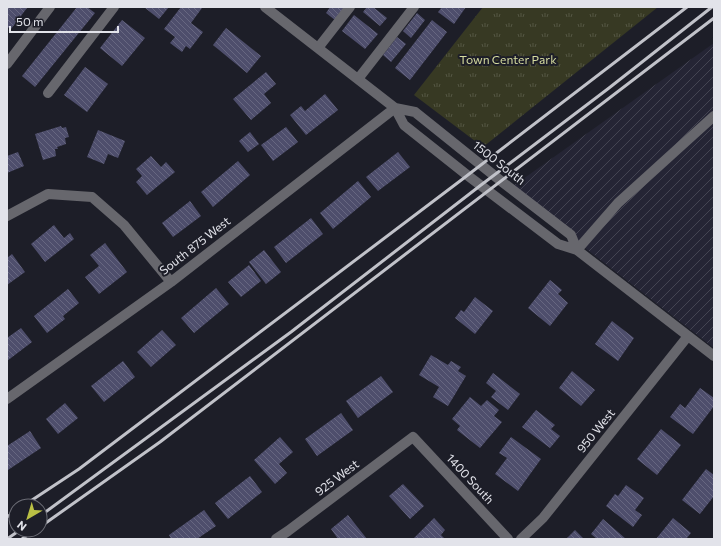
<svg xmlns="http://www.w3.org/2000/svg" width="721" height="546" font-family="Commissioner,sans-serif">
<defs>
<pattern id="industrial-furrows" width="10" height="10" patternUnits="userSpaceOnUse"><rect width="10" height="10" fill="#252535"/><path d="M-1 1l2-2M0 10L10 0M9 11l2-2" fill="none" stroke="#444452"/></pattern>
<pattern id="park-tufts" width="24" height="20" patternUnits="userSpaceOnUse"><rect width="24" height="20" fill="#373923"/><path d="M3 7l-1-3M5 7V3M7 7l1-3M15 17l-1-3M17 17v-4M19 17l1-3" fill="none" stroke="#545643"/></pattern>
<pattern id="building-back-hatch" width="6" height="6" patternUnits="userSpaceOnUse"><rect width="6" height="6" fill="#4e4e6c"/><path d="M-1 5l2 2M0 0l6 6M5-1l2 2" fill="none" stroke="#676781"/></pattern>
</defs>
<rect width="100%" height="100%" fill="#1d1e28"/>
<!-- industrial -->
<path fill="url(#industrial-furrows)" d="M 714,43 L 714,348 L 509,189 Z"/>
<!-- park -->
<path fill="url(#park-tufts)" d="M 483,7 L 658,7 L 483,147 L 414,95 Z"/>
<!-- building -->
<path fill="url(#building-back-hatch)" d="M 7,7 L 25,7 L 27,8 L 11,29 L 7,27 Z
M 77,7 L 87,7 L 95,13 L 35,87 L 22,76 Z
M 144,7 L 169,7 L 159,19 Z
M 181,7 L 200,7 L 202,8 L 191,23 L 203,32 L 190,49 L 186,46 L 182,52 L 170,43 L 175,37 L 164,29 Z
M 330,7 L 346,7 L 335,20 L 326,13 Z
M 367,7 L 373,7 L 387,18 L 380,26 L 363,12 Z
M 442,7 L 466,7 L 454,24 L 438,12 Z
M 417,13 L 425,20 L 411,38 L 403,31 Z
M 354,15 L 378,34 L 365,49 L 342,31 Z
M 122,20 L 145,38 L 122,66 L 100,48 Z
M 432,20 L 447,32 L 410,80 L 395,68 Z
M 226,28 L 261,56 L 247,73 L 213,45 Z
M 397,37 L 406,44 L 391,62 L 383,55 Z
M 85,67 L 108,84 L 87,112 L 64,95 Z
M 266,72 L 276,84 L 264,94 L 271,103 L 251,120 L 233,99 Z
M 325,94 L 338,110 L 306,135 L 290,115 L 301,106 L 305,111 Z
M 61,126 L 62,128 L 66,127 L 69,137 L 65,138 L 66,144 L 57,147 L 58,149 L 55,149 L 56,156 L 43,160 L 35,134 Z
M 286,127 L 298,142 L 273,161 L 261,145 Z
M 98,130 L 125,141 L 118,158 L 108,154 L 104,164 L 87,157 Z
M 250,132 L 259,144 L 248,152 L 239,141 Z
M 18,152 L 24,166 L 7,173 L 7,156 Z
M 398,152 L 410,167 L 378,191 L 366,177 Z
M 151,156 L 161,167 L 166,162 L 175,172 L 147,195 L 136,182 L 142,176 L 136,169 Z
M 238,161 L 250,175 L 213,207 L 201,192 Z
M 358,181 L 371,197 L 333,229 L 320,213 Z
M 190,201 L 201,216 L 173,237 L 162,223 Z
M 311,218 L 323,234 L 286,263 L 274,247 Z
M 54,225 L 64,238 L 70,233 L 74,239 L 45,262 L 31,244 Z
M 105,243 L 127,272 L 99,294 L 85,277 L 99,266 L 90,255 Z
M 264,250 L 281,272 L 266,284 L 249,262 Z
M 12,254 L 25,272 L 7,285 L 7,258 Z
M 249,265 L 261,281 L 241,297 L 228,282 Z
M 550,280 L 562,290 L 558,294 L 568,303 L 550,326 L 528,308 Z
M 216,288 L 229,304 L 194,333 L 181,318 Z
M 68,289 L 79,303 L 63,316 L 65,319 L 47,333 L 34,316 Z
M 475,297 L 493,311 L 475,334 L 455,318 L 461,310 L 464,312 Z
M 612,321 L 634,338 L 618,361 L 595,344 Z
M 21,328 L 32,342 L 7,361 L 7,338 Z
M 162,330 L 176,345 L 151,367 L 137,352 Z
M 431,355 L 448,365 L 451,361 L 461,367 L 458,371 L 466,376 L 448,406 L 433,397 L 439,387 L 419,375 Z
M 123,361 L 135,377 L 104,402 L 91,386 Z
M 572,371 L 595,390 L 581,406 L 559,388 Z
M 493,373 L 520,394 L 508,410 L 491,397 L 496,391 L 486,383 Z
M 381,376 L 393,392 L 358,418 L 346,401 Z
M 700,388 L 714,398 L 714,406 L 693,434 L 670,417 L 680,404 L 685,408 Z
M 470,397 L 481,406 L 487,400 L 499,410 L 494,416 L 502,422 L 480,448 L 457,430 L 460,426 L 452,419 Z
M 65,403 L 78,418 L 58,434 L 46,419 Z
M 536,410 L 555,425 L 551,429 L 560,436 L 550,448 L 522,427 Z
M 341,413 L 353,430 L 317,456 L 305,439 Z
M 661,429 L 681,445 L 657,475 L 637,459 Z
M 30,431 L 41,448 L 8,470 L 7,468 L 7,446 Z
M 280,437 L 293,452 L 279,464 L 287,473 L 275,484 L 254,460 Z
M 511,437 L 541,459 L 518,491 L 495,474 L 507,458 L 499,453 Z
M 706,469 L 714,475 L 714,496 L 700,514 L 682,500 Z
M 250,476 L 262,492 L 228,519 L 215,503 Z
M 403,484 L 424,506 L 410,519 L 389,496 Z
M 626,485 L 644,498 L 635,510 L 642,515 L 633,527 L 606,506 L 615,494 L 618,496 Z
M 204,510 L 216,526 L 197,539 L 171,539 L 169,535 Z
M 348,515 L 367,539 L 338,539 L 331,529 Z
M 434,518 L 445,530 L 441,535 L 445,539 L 413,539 Z
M 673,518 L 691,533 L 686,539 L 656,539 Z
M 603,519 L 626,539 L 597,539 L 591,534 Z
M 575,530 L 584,539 L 566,539 Z"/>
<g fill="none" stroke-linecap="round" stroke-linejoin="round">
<!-- minor -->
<path stroke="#67676d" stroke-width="10" d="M 265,7 L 395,108 L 404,125 L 467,175 L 558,244 L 577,250 L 714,356
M 318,48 L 350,7
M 7,64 L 50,7
M 358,79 L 414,7
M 48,93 L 114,7
M 395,108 L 415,112 L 501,181 L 571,235 L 577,250
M 7,216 L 48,194 L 92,197 L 124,225 L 171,282
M 577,250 L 618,203 L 714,116
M 7,399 L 171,282 L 395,108
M 276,539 L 288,531 L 413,437 L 508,539
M 521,539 L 543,518 L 688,336"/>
<!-- rail -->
<path stroke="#c1c2c9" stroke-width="3" d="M 23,506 L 79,469 L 460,181 L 687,7
M 40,516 L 291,332 L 481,185 L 609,88 L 712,7
M 7,517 L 16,511
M 40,527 L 160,442 L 714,18
M 7,539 L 20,530
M 22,539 L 35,530"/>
</g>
<g text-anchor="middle" stroke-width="4" stroke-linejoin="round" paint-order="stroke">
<!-- park labels -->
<g font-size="12" fill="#d7dda0" stroke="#1d1e28">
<text x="508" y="64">Town Center Park</text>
</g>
<!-- street labels -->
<g font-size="12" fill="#e2e3ea" stroke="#1d1e28">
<text transform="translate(499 163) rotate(38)" y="4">1500 South</text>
<text transform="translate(195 246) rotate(-38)" y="4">South 875 West</text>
<text transform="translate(596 431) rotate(-51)" y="4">950 West</text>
<text transform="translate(337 478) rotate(-37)" y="4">925 West</text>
<text transform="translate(470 479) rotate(47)" y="4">1400 South</text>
</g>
</g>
<!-- border -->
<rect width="721" height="546" fill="none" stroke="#e2e3ea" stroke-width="16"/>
<!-- north arrow -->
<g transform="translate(28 518) rotate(218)"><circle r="19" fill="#1d1e28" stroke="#6c6d76"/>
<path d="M0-3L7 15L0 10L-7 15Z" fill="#bac045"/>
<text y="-6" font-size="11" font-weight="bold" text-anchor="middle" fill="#e2e3ea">N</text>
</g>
<!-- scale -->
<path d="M10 26v6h108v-6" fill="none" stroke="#e2e3ea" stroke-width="2"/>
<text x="16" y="26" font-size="12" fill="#e2e3ea" stroke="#1d1e28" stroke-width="3" paint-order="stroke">50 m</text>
</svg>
